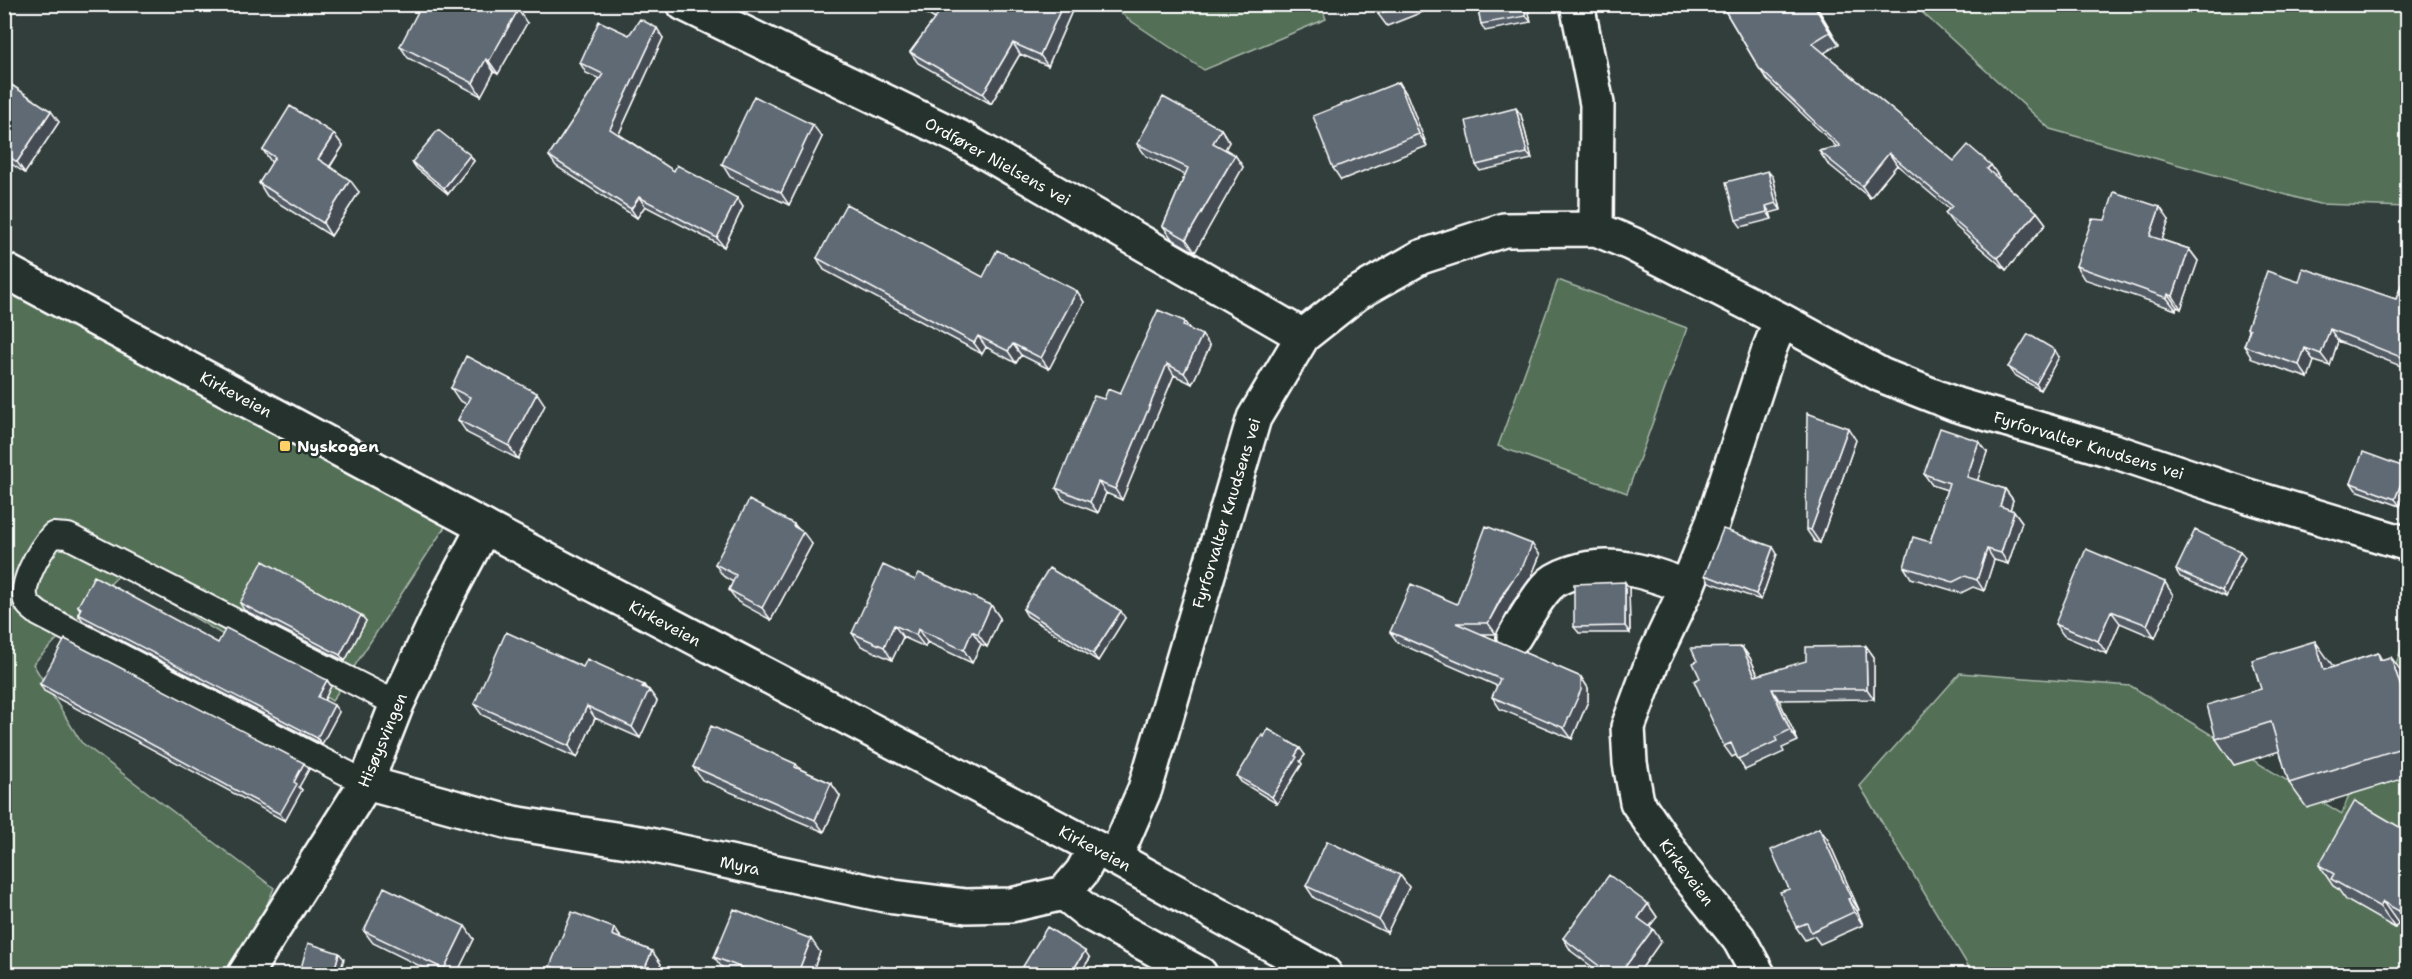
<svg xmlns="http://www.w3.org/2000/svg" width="2412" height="979" font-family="'Shantell Sans',sans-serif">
<rect width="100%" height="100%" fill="#323e3b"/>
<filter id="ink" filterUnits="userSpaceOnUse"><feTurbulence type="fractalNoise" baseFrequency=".0167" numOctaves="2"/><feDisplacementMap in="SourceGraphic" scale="12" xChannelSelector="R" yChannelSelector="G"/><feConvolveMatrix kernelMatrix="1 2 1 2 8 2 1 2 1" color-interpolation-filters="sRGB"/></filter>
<g filter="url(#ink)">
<!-- green -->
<path fill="#537057" stroke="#a9b8ab" stroke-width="1.5" d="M 1112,5 L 1321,5 L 1326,19 L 1204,70 L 1128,19 Z
M 1914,5 L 2407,5 L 2407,207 L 2319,204 L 2050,129 Z
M 4,270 L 450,519 L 332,701 L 121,573 L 33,664 L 81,742 L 274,888 L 238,974 L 5,974 Z
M 1558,280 L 1687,328 L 1627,493 L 1498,446 Z
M 2407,633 L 2407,974 L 1973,974 L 1860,786 L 1960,673 L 2131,686 L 2342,814 Z"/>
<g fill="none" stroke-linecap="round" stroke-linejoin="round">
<!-- service casing -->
<g stroke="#fff" stroke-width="28">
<path id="service" d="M 366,783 L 39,614 C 36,611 31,608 28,604 C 16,588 41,548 53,535 L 68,536 L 397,704"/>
</g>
<!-- minor casing -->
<g stroke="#fff" stroke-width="38">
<path id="minor" d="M 684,4 L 959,137 L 1303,336
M 1577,4 L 1597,104 L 1596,229
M 1514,637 C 1524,621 1534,601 1547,587 C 1553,580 1562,576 1571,573 C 1610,559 1649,572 1687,587
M 366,783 L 513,823 L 640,843 L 894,897 L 966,906 L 1011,905 L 1064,893 L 1082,872 L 1095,848
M 1115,858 L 1145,789 L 1254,418 L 1303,336 L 1356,294 L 1421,257 L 1504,230 L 1596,229 L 1632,244 L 1781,320 L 1881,375 L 1957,405 L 2114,451 L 2248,496 L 2408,544
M 1064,893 L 1089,913 L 1200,974
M 245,974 L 366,783 L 397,704 L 449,593 L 484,527
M 1758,974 L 1739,939 L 1684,871 L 1637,802 L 1630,763 L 1628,727 L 1654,657 L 1687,587 L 1712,524 L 1769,350 L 1781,320"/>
</g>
<!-- secondary casing -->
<g stroke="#fff" stroke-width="38">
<path id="secondary" d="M 4,270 L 484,527 L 1115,858 L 1325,974"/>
</g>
<!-- service -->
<use href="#service" stroke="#26332d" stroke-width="24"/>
<!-- minor -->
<use href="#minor" stroke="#26332d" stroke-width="33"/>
<!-- secondary -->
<use href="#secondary" stroke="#26332d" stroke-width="33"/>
</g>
<!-- wall -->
<path fill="#535c65" stroke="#fff" stroke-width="1.5" d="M 910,4 L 1075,4 L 1048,66 L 1020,54 L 991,104 L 918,63 L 910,52 L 935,19 Z
M 1375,4 L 1443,4 L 1387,26 L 1378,14 Z
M 1477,4 L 1527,4 L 1531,22 L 1485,31 L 1481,24 Z
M 1721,4 L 1815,4 L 1839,44 L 1824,53 L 1954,161 L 1999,177 L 1998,178 L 2037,212 L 2046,224 L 2006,270 L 1954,225 L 1945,213 L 1949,209 L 1897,165 L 1870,198 L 1827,163 L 1819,151 L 1837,147 L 1767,80 L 1759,68 Z
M 527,23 L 498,74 L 494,72 L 481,96 L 408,58 L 400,46 Z
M 629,35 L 663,38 L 619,134 L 674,171 L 737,198 L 743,207 L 724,247 L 645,206 L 637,218 L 556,166 L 549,156 L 600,79 L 586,73 L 580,63 Z
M 4,80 L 59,122 L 25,173 L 4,159 Z
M 1399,82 L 1407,95 L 1427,146 L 1341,180 L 1333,168 Z
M 1521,115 L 1532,159 L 1480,171 L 1476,165 Z
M 1221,129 L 1229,142 L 1225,149 L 1235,155 L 1243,167 L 1195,252 L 1172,239 L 1163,226 L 1185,175 L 1146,156 L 1137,144 Z
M 334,134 L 343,146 L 330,167 L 359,192 L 331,236 L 267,196 L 259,183 L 272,163 L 263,150 Z
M 822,137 L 789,205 L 730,177 L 722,164 Z
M 470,155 L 474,161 L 448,194 L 417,169 L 412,162 Z
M 1773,177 L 1781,210 L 1770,213 L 1772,219 L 1741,227 L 1736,220 Z
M 2105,220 L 2169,220 L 2162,240 L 2189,249 L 2198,261 L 2181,309 L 2177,307 L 2176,310 L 2084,279 L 2076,266 Z
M 817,258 L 983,277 L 1077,291 L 1084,302 L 1049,369 L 1021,355 L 1016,363 L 986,347 L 982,354 L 824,270 Z
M 2408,268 L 2408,369 L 2338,341 L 2330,366 L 2314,361 L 2308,378 L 2252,359 L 2244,346 L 2249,331 L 2247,328 L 2396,299 Z
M 1190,329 L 1210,346 L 1192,384 L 1174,375 L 1122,500 L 1106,493 L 1098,513 L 1063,499 L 1056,488 L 1104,399 L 1120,394 Z
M 2059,357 L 2040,390 L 2013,374 L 2008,367 Z
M 451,388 L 545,405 L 518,459 L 467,433 L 458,420 L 466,404 L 459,400 Z
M 1856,440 L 1820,543 L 1815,542 L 1806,529 Z
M 1987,452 L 1977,481 L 2005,489 L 2013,500 L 2010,510 L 2014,511 L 2022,522 L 2008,564 L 1994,560 L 1984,591 L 1973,587 L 1961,593 L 1911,578 L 1904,567 L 1930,542 L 1947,490 L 1932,485 L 1924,474 Z
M 2407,468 L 2408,485 L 2400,506 L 2356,490 L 2351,483 Z
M 794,524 L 812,544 L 771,620 L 738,602 L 729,590 L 733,582 L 723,576 L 715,564 Z
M 1773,547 L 1777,554 L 1761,600 L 1709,582 L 1705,575 Z
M 1540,555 L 1531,577 L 1513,602 L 1496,634 L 1481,634 L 1581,677 L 1588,688 L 1588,701 L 1572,739 L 1500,709 L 1492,697 L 1497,686 L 1398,643 L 1390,632 L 1457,604 Z
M 2245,557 L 2226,597 L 2180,577 L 2176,570 Z
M 915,580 L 991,605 L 1000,618 L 987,647 L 981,644 L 972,663 L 927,642 L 925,647 L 903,637 L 892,660 L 861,646 L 852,633 Z
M 1629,588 L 1630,633 L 1579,633 L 1574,627 Z
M 2173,595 L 2155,638 L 2120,623 L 2107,654 L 2064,636 L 2055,624 Z
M 240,603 L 361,615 L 366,621 L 345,661 L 244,610 Z
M 78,606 L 218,643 L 327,680 L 331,686 L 324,700 L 339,712 L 322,744 L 83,621 L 78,614 L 80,610 Z
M 1023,609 L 1125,618 L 1098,661 L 1027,616 Z
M 1866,646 L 1874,657 L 1874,699 L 1779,700 L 1798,741 L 1782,748 L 1784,752 L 1745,770 L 1736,755 L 1732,757 L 1724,746 L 1700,678 L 1742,647 L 1750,658 L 1758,675 Z
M 2378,653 L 2382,660 L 2408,681 L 2408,777 L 2307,808 L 2289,783 L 2280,751 L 2234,765 L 2216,739 L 2334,667 Z
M 583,667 L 649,690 L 657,701 L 640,738 L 595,718 L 577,758 L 482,715 L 474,704 Z
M 40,684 L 309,769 L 299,787 L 302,790 L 285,821 L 44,691 Z
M 1264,737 L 1305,755 L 1300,761 L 1302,764 L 1277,804 L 1241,782 L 1237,776 Z
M 796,764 L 800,769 L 831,783 L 840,796 L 824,832 L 702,780 L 693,767 Z
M 1819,828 L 1828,840 L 1859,910 L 1857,911 L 1863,925 L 1820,944 L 1814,936 L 1805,940 L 1796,927 L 1789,889 Z
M 2408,832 L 2408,929 L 2398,923 L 2395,928 L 2346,900 L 2338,889 L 2333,886 L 2319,865 Z
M 1400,875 L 1409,887 L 1387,933 L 1314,898 L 1306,886 Z
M 1648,904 L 1657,917 L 1649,926 L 1661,941 L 1637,975 L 1603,975 L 1571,951 L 1563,938 Z
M 614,928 L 622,939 L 652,951 L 661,964 L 656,975 L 557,975 L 550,966 Z
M 364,931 L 474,939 L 456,975 L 438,975 L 373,943 Z
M 820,952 L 811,975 L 737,975 L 723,969 L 714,957 Z
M 1090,958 L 1079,975 L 1026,975 L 1022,968 Z"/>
<!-- shaded-wall -->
<path fill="#444b52" stroke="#fff" stroke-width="1.5" d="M 1063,4 L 1075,4 L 1048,66 L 1040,55 Z
M 1524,4 L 1527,4 L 1531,22 L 1526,16 Z
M 1813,4 L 1815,4 L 1839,44 L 1830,32 Z
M 518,10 L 527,23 L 498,74 L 489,61 Z
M 657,28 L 663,38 L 617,138 L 610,129 Z
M 1013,43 L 1020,54 L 991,104 L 983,94 Z
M 486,59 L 494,72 L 481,96 L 473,83 Z
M 1399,82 L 1407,95 L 1427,146 L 1419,134 Z
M 1516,108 L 1521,115 L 1532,159 L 1527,153 Z
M 51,111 L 59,122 L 25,173 L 17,162 Z
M 813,125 L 822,137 L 789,205 L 781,193 Z
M 1221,129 L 1229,142 L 1222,155 L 1213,143 Z
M 334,134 L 343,146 L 326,172 L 318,159 Z
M 1889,153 L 1897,165 L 1870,198 L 1862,186 Z
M 470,155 L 474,161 L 448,194 L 444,188 Z
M 1235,155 L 1243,167 L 1195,252 L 1186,239 Z
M 1991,165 L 1999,177 L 1996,181 L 1987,169 Z
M 1768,171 L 1773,177 L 1781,210 L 1776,203 Z
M 350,180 L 359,192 L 331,236 L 323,223 Z
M 639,197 L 645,206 L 637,218 L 631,209 Z
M 737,198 L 743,207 L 724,247 L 717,238 Z
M 1766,206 L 1770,213 L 1772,219 L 1767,212 Z
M 2160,207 L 2169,220 L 2159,248 L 2150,236 Z
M 2037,212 L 2046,224 L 2006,270 L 1998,258 Z
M 2189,249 L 2198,261 L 2181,309 L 2173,296 Z
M 1077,291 L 1084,302 L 1049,369 L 1041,358 Z
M 2168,294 L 2177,307 L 2176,310 L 2167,298 Z
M 1184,321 L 1192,332 L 1183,326 Z
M 2330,329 L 2338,341 L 2330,366 L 2321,354 Z
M 1202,335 L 1210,346 L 1192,384 L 1184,373 Z
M 978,336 L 986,347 L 982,354 L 974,343 Z
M 1013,344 L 1021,355 L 1016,363 L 1008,351 Z
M 2305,348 L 2314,361 L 2308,378 L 2299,365 Z
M 2055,350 L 2059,357 L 2040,390 L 2036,384 Z
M 1167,364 L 1174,375 L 1122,500 L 1115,489 Z
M 537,393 L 545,405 L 518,459 L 509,446 Z
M 1848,428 L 1856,440 L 1820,543 L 1811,530 Z
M 1979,441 L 1987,452 L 1975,488 L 1967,477 Z
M 2407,468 L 2408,485 L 2400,506 L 2395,499 Z
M 1098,482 L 1106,493 L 1098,513 L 1090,502 Z
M 2005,489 L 2013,500 L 2008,517 L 2000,506 Z
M 2014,511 L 2022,522 L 2008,564 L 2001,553 Z
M 794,524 L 802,535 L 803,532 L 812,544 L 771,620 L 762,608 Z
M 1532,544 L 1540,555 L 1531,577 L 1513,602 L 1496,634 L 1488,623 Z
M 1773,547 L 1777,554 L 1761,600 L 1756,594 Z
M 1987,549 L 1994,560 L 1984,591 L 1977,580 Z
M 2240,551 L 2245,557 L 2226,597 L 2222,591 Z
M 1625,582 L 1629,588 L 1630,633 L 1625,626 Z
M 2165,582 L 2173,595 L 2155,638 L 2147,625 Z
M 991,605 L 1000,618 L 987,647 L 978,634 Z
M 1121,611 L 1125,618 L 1098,661 L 1093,654 Z
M 2111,611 L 2120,623 L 2107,654 L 2098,641 Z
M 361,615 L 366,621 L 345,661 L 340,655 Z
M 894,625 L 903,637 L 892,660 L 884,647 Z
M 918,629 L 927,642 L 925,647 L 916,635 Z
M 972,631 L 981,644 L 972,663 L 964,650 Z
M 2315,641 L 2333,666 L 2342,695 L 2324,670 Z
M 1866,646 L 1874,657 L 1874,699 L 1867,689 Z
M 1742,647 L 1750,658 L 1763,686 L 1755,676 Z
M 2391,657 L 2408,681 L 2408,709 Z
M 1581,677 L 1588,688 L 1588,701 L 1572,739 L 1564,728 Z
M 327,680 L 331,686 L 323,703 L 318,697 Z
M 644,685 L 649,692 L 649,690 L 657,701 L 640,738 L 632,727 Z
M 1772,689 L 1779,700 L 1798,741 L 1790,730 Z
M 334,705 L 339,712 L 322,744 L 317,738 Z
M 587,706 L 595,718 L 577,758 L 569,746 Z
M 1300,748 L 1305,755 L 1300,761 L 1302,764 L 1277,804 L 1272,797 L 1295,756 Z
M 304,763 L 309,769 L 299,787 L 302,790 L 285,821 L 280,814 L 294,782 Z
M 831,783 L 840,796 L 824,832 L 815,820 Z
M 1819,828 L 1828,840 L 1859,910 L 1851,898 Z
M 1400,875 L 1409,887 L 1387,933 L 1379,920 Z
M 2408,896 L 2408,924 L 2399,911 Z
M 1848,899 L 1857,911 L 1863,925 L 1854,912 Z
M 2383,902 L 2398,923 L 2395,928 L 2380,907 Z
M 1648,904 L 1657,917 L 1647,930 L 1638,918 Z
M 465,926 L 474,939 L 456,975 L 448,975 L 444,969 Z
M 614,928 L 623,941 L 612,935 Z
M 1653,929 L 1661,941 L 1637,975 L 1619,975 Z
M 811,939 L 820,952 L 811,975 L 797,975 Z
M 652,951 L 661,964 L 656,975 L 642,975 Z
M 1085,951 L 1090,958 L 1079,975 L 1070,975 Z
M 339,953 L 344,959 L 339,975 L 333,975 Z"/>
<!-- building -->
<path fill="#616b75" stroke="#fff" stroke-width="1.5" d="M 422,4 L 507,4 L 518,10 L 489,61 L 486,59 L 473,83 L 400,46 Z
M 921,4 L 1063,4 L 1040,55 L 1013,43 L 983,94 L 910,52 L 938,14 Z
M 1375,4 L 1403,4 L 1378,14 Z
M 1477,4 L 1524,4 L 1526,16 L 1481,24 Z
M 1721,4 L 1813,4 L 1830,32 L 1812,43 L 1954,161 L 1968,145 L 1991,165 L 1987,169 L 2037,212 L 1998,258 L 1945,213 L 1952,206 L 1889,153 L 1862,186 L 1819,151 L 1840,146 L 1759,68 Z
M 640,19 L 657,28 L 610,129 L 674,171 L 677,165 L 737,198 L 717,238 L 639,197 L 631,209 L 549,156 L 603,74 L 580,63 L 599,21 L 629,35 Z
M 4,80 L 51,111 L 17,162 L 4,153 Z
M 1399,82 L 1419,134 L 1333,168 L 1313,116 Z
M 754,96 L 813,125 L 781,193 L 722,164 Z
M 1163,97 L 1221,129 L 1213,143 L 1235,155 L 1186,239 L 1163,226 L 1188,168 L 1137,144 Z
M 290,106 L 334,134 L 318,159 L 350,180 L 323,223 L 259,183 L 275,157 L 263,150 Z
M 1516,108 L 1527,153 L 1476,165 L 1466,121 Z
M 438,130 L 470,155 L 444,188 L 412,162 Z
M 1768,171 L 1776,203 L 1766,206 L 1767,212 L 1736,220 L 1726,182 Z
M 2114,192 L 2160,207 L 2150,236 L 2189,249 L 2173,296 L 2168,294 L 2167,298 L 2076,266 L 2092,219 L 2105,220 Z
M 846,204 L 983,277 L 997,250 L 1077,291 L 1041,358 L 1013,344 L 1008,351 L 978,336 L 974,343 L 817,258 Z
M 2303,268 L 2396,299 L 2408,268 L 2408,360 L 2330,329 L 2321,354 L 2305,348 L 2299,365 L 2244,346 L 2250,329 L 2247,328 L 2267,271 L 2299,282 Z
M 1158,310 L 1184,321 L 1183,326 L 1202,335 L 1184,373 L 1167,364 L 1115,489 L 1098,482 L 1090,502 L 1056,488 L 1094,396 L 1104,399 L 1108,389 L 1120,394 Z
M 2028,334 L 2055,350 L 2036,384 L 2008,367 Z
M 466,356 L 537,393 L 509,446 L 458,420 L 470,397 L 451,388 Z
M 1807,413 L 1848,428 L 1811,530 L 1806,529 Z
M 1940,428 L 1979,441 L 1967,477 L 2005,489 L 2000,506 L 2014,511 L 2001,553 L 1987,549 L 1977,580 L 1965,576 L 1953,582 L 1904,567 L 1913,537 L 1930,542 L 1949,483 L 1924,474 Z
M 2363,452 L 2407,468 L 2395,499 L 2351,483 Z
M 749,500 L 794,524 L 793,526 L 803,532 L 762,608 L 729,590 L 736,575 L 715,564 Z
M 1486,526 L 1532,544 L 1523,566 L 1505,590 L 1488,623 L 1456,623 L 1581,677 L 1581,690 L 1564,728 L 1492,697 L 1500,679 L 1390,632 L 1411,584 L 1457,604 Z
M 1723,529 L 1773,547 L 1756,594 L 1705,575 Z
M 2195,530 L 2240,551 L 2222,591 L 2176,570 Z
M 2086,549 L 2165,582 L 2147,625 L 2111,611 L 2098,641 L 2055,624 Z
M 263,561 L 361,615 L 340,655 L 240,603 Z
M 883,565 L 915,580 L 919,573 L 991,605 L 978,634 L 972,631 L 964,650 L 918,629 L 916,635 L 894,625 L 884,647 L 852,633 Z
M 1049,568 L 1121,611 L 1093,654 L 1023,609 Z
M 94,576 L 218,643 L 226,628 L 327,680 L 318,697 L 334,705 L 317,738 L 78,614 L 81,608 L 78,606 Z
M 1625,582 L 1625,626 L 1574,627 L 1574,584 Z
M 506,632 L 583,667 L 587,659 L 644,685 L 642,687 L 649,690 L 632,727 L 587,706 L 569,746 L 474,704 Z
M 65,639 L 304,763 L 294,782 L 297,784 L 280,814 L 40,684 Z
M 2315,641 L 2324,670 L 2378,653 L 2380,660 L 2391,657 L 2408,709 L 2408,746 L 2289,783 L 2271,722 L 2216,739 L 2207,705 L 2261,689 L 2252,660 Z
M 1866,646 L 1867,689 L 1772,689 L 1790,730 L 1775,737 L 1777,741 L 1738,759 L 1731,743 L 1724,746 L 1694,681 L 1700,678 L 1693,663 L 1697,661 L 1691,648 L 1742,647 L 1755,676 L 1806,661 L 1806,647 Z
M 711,726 L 796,764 L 795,767 L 831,783 L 815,820 L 693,767 Z
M 1268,729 L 1300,748 L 1295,756 L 1297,757 L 1272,797 L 1237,776 L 1262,735 L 1264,737 Z
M 2355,801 L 2408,832 L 2408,896 L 2399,911 L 2383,902 L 2380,907 L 2331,879 L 2334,874 L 2319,865 Z
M 1819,828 L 1851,898 L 1848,899 L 1854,912 L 1811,932 L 1807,923 L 1796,927 L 1780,892 L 1789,889 L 1771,850 Z
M 1327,841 L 1400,875 L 1379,920 L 1306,886 Z
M 1609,875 L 1648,904 L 1638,918 L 1653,929 L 1619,975 L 1611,975 L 1563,938 Z
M 384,887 L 465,926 L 444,969 L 364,931 Z
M 734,909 L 811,939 L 797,975 L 760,975 L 714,957 Z
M 572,912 L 614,928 L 612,935 L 652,951 L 642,975 L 573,975 L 550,966 Z
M 1047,927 L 1085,951 L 1070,975 L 1032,975 L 1022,968 Z
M 308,943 L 339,953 L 333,975 L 299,975 Z
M 881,966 L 904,975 L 878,975 Z"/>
</g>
<!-- markers -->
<rect fill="#ffd166" stroke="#26332d" stroke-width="2" x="279" y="440" width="12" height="12" rx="3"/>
<g text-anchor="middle" stroke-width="5" stroke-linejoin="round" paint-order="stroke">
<!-- street labels -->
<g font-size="16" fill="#fff" stroke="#26332d">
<text transform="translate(998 161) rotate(29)" y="6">Ordfører Nielsens vei</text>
<text transform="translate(236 394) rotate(28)" y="6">Kirkeveien</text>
<text transform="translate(2089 445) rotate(17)" y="6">Fyrforvalter Knudsens vei</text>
<text transform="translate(1226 513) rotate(-73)" y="6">Fyrforvalter Knudsens vei</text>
<text transform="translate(665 623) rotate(28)" y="6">Kirkeveien</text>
<text transform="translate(382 740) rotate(-67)" y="6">Hisøysvingen</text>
<text transform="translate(1095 848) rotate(28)" y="6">Kirkeveien</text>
<text transform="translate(740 865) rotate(12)" y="6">Myra</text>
<text transform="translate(1687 872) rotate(53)" y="6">Kirkeveien</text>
</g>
<!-- poi labels -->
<g font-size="16" font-weight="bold" fill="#fff" stroke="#26332d" text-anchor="start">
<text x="297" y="452">Nyskogen</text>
</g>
</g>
<!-- margin -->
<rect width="2412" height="979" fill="none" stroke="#26332d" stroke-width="24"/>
<rect x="12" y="12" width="2388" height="955" fill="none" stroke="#fff" stroke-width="2" filter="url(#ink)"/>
</svg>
